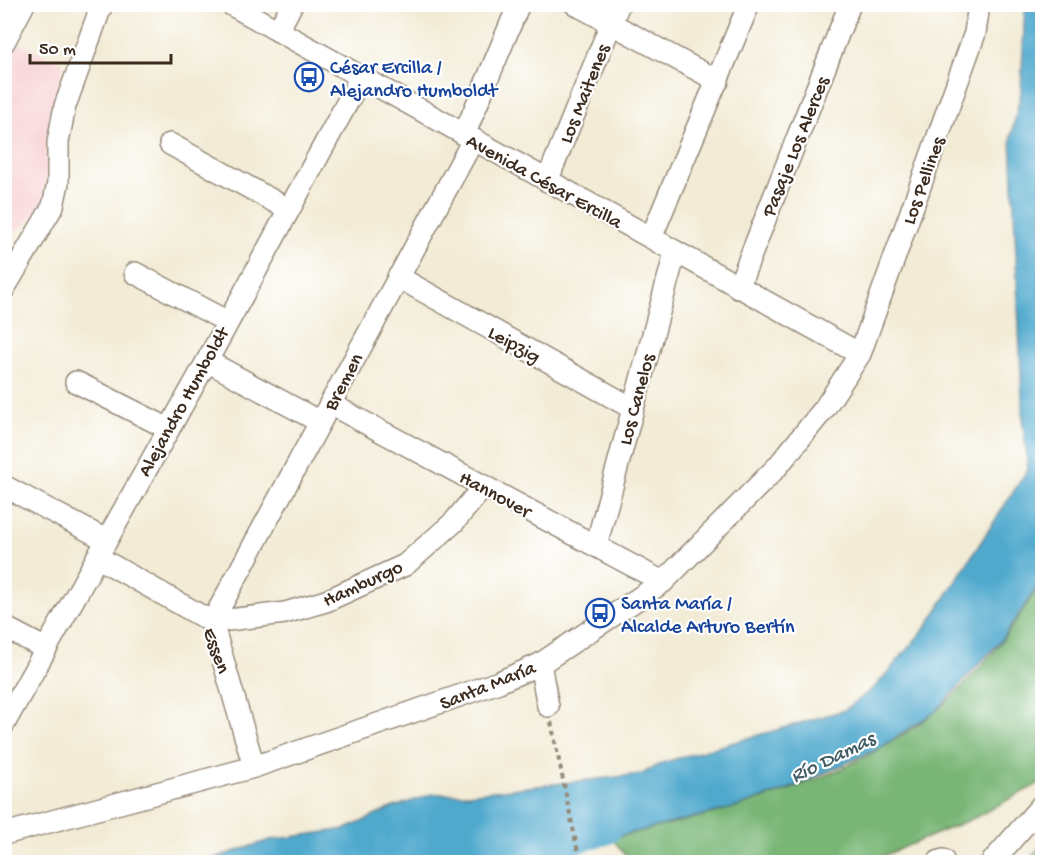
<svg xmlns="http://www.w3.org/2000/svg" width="1047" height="867" font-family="'Gochi Hand',sans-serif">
<rect width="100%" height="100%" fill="#fff"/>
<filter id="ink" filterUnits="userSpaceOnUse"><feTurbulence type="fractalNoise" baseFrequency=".0167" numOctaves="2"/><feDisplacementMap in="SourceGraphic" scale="12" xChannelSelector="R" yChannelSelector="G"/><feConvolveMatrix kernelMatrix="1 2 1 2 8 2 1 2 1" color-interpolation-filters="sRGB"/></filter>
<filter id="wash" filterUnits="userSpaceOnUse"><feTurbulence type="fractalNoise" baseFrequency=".008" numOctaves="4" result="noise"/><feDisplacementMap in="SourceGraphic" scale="24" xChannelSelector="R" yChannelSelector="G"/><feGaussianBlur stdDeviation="1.35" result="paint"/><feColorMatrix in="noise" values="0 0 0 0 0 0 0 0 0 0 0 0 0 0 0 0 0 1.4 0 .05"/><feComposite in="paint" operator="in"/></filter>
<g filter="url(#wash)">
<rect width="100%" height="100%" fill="#f2ebd5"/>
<!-- built -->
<path fill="#f7cfd1" d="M 5,37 L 64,64 L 47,138 L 47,180 L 42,206 L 24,225 L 5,237 Z"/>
<!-- forest -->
<path fill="#79b676" stroke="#5a704a" stroke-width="1.5" d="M 1042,580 L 1042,782 L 974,818 L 869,862 L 632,862 L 611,838 C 722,813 846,784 936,711 C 978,676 1015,627 1042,580 Z
M 1042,844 L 1042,862 L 1027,862 Z"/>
<!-- water -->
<path fill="#50a9cd" stroke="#466a76" stroke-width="1.5" d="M 1025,5 L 1042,5 L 1042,580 L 1002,639 L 936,711 L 880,748 L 784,791 L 733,808 L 611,838 L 506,842 L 458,855 L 405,862 L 202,862 L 270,840 L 346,829 L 391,808 L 433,794 L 467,794 L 642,774 L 662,763 L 845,710 L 876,686 L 926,627 L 1028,469 L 1023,424 L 1011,137 L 1021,92 Z"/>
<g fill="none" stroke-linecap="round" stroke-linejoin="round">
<!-- river -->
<path stroke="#50a9cd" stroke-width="34" d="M 462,862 L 498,857 L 605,828"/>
</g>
</g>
<g filter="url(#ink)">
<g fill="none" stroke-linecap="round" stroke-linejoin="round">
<!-- minor casing -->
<g stroke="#968a7a" stroke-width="24">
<path id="minor" d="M 230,4 L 860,354
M 575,4 L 718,81
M 278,31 L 292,4
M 4,42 L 24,4
M 464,135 L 519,4
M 170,144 L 288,209
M 547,181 L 619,4
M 651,238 L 749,4
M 135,273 L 226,321
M 398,277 L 632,408
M 738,288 L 850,4
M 4,289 L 53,206 L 58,183 L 58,142 L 65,106 L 102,4
M 207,361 L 320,422
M 76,382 L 167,428
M 330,404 L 663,582
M 4,486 L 106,540
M 596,546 L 675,253
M 97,557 L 212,622 L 254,767
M 212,622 L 473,140
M 212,622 L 285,613 L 326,601 L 405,565 L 454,522 L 484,486
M 4,627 L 46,649
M 540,664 L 548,706
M 4,724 L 207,361 L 360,79
M 4,834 L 254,767 L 499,682 L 540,664 L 663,582 L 777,467 L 824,409 L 860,354 L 975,33 L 979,4
M 938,862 L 943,860
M 992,862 L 1042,805"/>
</g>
<!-- path -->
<path stroke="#968a7a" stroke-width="4" stroke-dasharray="4.5 4.5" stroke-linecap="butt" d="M 551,722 L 580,862"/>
<!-- minor -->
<use href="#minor" stroke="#fff" stroke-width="21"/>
</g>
</g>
<!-- icons -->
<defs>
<g id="bus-ring" transform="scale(1.5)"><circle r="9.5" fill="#fff" stroke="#1a4fb4" stroke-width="1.5"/><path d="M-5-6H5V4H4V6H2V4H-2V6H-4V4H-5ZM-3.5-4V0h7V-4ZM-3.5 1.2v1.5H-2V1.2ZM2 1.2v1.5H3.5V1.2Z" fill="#1a4fb4"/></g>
</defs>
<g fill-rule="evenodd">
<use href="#bus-ring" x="309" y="77"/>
<use href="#bus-ring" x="600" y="613"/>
</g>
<g text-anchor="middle" stroke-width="4.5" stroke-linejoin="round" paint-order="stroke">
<!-- transit labels -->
<g font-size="20" fill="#164399" stroke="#fff" text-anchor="start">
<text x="330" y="73">César Ercilla /<tspan x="330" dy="23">Alejandro Humboldt</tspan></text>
<text x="621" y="609">Santa María /<tspan x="621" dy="23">Alcalde Arturo Bertín</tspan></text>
</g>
<!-- street labels -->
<g font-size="20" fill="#3b2a1e" stroke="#fff">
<text transform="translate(583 93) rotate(-68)" y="7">Los Maitenes</text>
<text transform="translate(794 146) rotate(-68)" y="7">Pasaje Los Alerces</text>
<text transform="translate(545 180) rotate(29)" y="7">Avenida César Ercilla</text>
<text transform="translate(922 180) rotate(-70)" y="7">Los Pellines</text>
<text transform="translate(515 343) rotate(29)" y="7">Leipzig</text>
<text transform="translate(342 381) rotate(-62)" y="7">Bremen</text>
<text transform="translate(635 399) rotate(-75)" y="7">Los Canelos</text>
<text transform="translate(182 401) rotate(-61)" y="7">Alejandro Humboldt</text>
<text transform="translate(496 493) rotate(28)" y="7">Hannover</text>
<text transform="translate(362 582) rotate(-25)" y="7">Hamburgo</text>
<text transform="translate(218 650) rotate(70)" y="7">Essen</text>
<text transform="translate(487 684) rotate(-22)" y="7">Santa María</text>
</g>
<!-- water labels -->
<g font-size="21" font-style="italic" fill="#435d64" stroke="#fff">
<text transform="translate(832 756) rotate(-26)" y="7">Río Damas</text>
</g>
</g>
<!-- margin -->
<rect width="1047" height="867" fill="none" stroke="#fff" stroke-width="24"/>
<!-- scale -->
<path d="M30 54v9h141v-9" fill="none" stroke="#3b2a1e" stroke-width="3"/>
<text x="39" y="54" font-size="18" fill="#3b2a1e" stroke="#ffffff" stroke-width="4.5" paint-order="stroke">50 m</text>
</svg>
